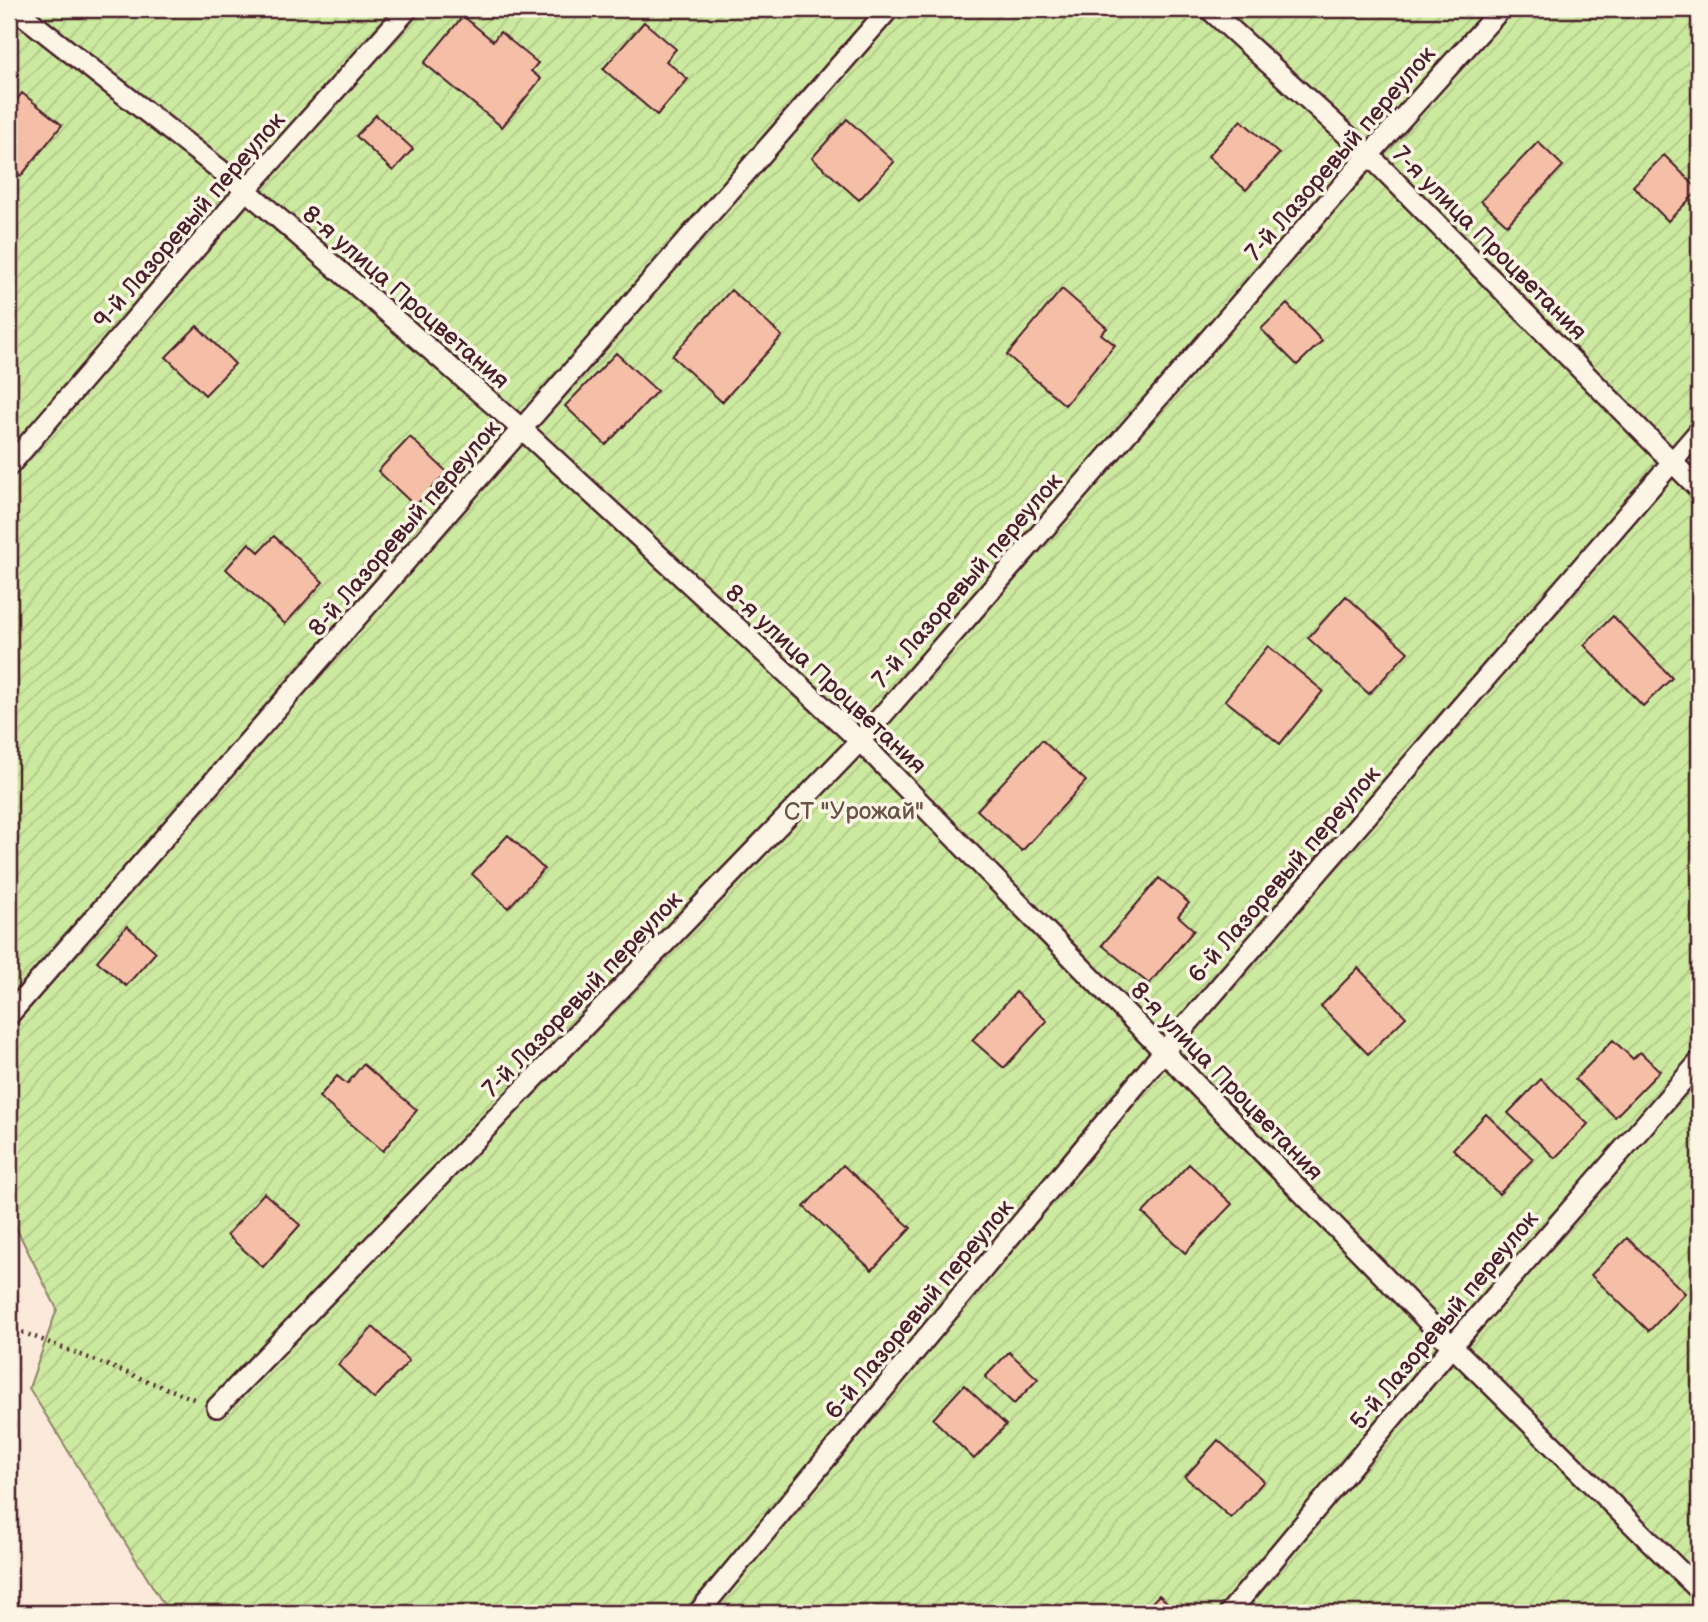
<svg xmlns="http://www.w3.org/2000/svg" width="1708" height="1622" font-family="'Balsamiq Sans',sans-serif">
<defs>
<pattern id="garden-furrows" width="10" height="10" patternUnits="userSpaceOnUse" patternTransform="scale(1.75)"><rect width="10" height="10" fill="#cce9a0"/><path d="M-1 1l2-2M0 10L10 0M9 11l2-2" fill="none" stroke="#b1c78a"/></pattern>
</defs>
<rect width="100%" height="100%" fill="#fbead9"/>
<filter id="ink" filterUnits="userSpaceOnUse"><feTurbulence type="fractalNoise" baseFrequency=".0143" numOctaves="2"/><feDisplacementMap in="SourceGraphic" scale="14" xChannelSelector="R" yChannelSelector="G"/><feConvolveMatrix kernelMatrix="1 2 1 2 8 2 1 2 1" color-interpolation-filters="sRGB"/></filter>
<g filter="url(#ink)">
<!-- garden -->
<path fill="url(#garden-furrows)" stroke="#8b8466" stroke-width="2" d="M 9,9 L 1699,9 L 1699,1613 L 169,1613 L 29,1388 L 57,1309 L 9,1214 Z"/>
<!-- building -->
<path fill="#f5bfa7" stroke="#4a1f2b" stroke-width="2" d="M 463,16 L 493,41 L 500,32 L 538,63 L 531,71 L 541,79 L 502,127 L 424,63 Z
M 644,22 L 676,49 L 666,61 L 688,79 L 657,115 L 603,69 Z
M 22,93 L 62,125 L 21,176 L 9,166 L 9,110 Z
M 376,115 L 413,149 L 393,171 L 356,136 Z
M 847,119 L 894,162 L 859,200 L 812,158 Z
M 1241,120 L 1279,154 L 1246,190 L 1208,156 Z
M 1538,142 L 1563,166 L 1507,225 L 1481,201 Z
M 1664,155 L 1699,190 L 1668,221 L 1633,186 Z
M 1062,289 L 1107,328 L 1101,334 L 1115,345 L 1065,405 L 1007,355 Z
M 731,290 L 782,336 L 722,402 L 672,356 Z
M 1287,304 L 1322,341 L 1297,365 L 1261,329 Z
M 197,326 L 235,364 L 205,395 L 166,357 Z
M 616,353 L 657,391 L 606,445 L 565,406 Z
M 410,437 L 447,472 L 415,506 L 378,471 Z
M 274,536 L 323,582 L 285,624 L 226,569 L 249,543 L 259,552 Z
M 1346,596 L 1408,652 L 1369,694 L 1308,638 Z
M 1613,616 L 1672,678 L 1643,706 L 1584,645 Z
M 1268,646 L 1323,691 L 1280,744 L 1225,700 Z
M 1042,740 L 1086,781 L 1022,851 L 977,810 Z
M 508,835 L 544,869 L 508,908 L 472,874 Z
M 1159,878 L 1189,903 L 1178,916 L 1194,930 L 1149,984 L 1102,945 Z
M 127,926 L 156,952 L 126,986 L 97,961 Z
M 1358,968 L 1406,1017 L 1368,1054 L 1321,1006 Z
M 1016,992 L 1047,1021 L 1004,1068 L 972,1040 Z
M 1613,1040 L 1633,1059 L 1640,1052 L 1660,1071 L 1615,1117 L 1575,1079 Z
M 363,1064 L 417,1110 L 383,1151 L 319,1097 L 337,1076 L 347,1084 Z
M 1541,1079 L 1588,1124 L 1555,1158 L 1508,1113 Z
M 1486,1114 L 1533,1159 L 1499,1194 L 1453,1149 Z
M 1189,1164 L 1232,1204 L 1185,1253 L 1143,1213 Z
M 843,1165 L 911,1228 L 872,1270 L 804,1207 Z
M 264,1193 L 300,1225 L 263,1267 L 227,1235 Z
M 1627,1238 L 1685,1293 L 1649,1331 L 1591,1275 Z
M 373,1327 L 409,1361 L 374,1399 L 338,1365 Z
M 1009,1352 L 1038,1379 L 1014,1404 L 985,1377 Z
M 964,1385 L 1006,1425 L 974,1459 L 933,1419 Z
M 1218,1440 L 1264,1481 L 1231,1518 L 1185,1477 Z
M 1159,1595 L 1179,1613 L 1142,1613 Z"/>
<g fill="none" stroke-linecap="round" stroke-linejoin="round">
<!-- service casing -->
<g stroke="#4a1f2b" stroke-width="24">
<path id="service" d="M 15,9 L 246,190 L 523,430 L 860,741 L 1452,1346 L 1699,1590
M 1209,9 L 1369,155 L 1699,489
M 9,466 L 246,190 L 408,9
M 9,1015 L 889,9
M 217,1407 L 860,741 L 1369,155 L 1501,9
M 698,1613 L 1164,1051 L 1699,431
M 1229,1613 L 1452,1346 L 1699,1062"/>
</g>
<!-- path -->
<path stroke="#4a1f2b" stroke-width="4.5" stroke-dasharray="2 5" stroke-linecap="butt" d="M 9,1327 L 194,1399"/>
<!-- service -->
<use href="#service" stroke="#fcf5e5" stroke-width="19"/>
</g>
</g>
<g text-anchor="middle" stroke-width="7" stroke-linejoin="round" paint-order="stroke">
<!-- street labels -->
<g font-size="24" fill="#4a1f2b" stroke="#fcf5e5">
<text transform="translate(1340 153) rotate(-49)" y="8">7-й Лазоревый переулок</text>
<text transform="translate(189 220) rotate(-49)" y="8">9-й Лазоревый переулок</text>
<text transform="translate(1490 243) rotate(45)" y="8">7-я улица Процветания</text>
<text transform="translate(406 297) rotate(41)" y="8">8-я улица Процветания</text>
<text transform="translate(404 528) rotate(-49)" y="8">8-й Лазоревый переулок</text>
<text transform="translate(967 580) rotate(-49)" y="8">7-й Лазоревый переулок</text>
<text transform="translate(826 679) rotate(43)" y="8">8-я улица Процветания</text>
<text transform="translate(1284 874) rotate(-49)" y="8">6-й Лазоревый переулок</text>
<text transform="translate(582 994) rotate(-46)" y="8">7-й Лазоревый переулок</text>
<text transform="translate(1227 1081) rotate(46)" y="8">8-я улица Процветания</text>
<text transform="translate(919 1309) rotate(-50)" y="8">6-й Лазоревый переулок</text>
<text transform="translate(1444 1320) rotate(-50)" y="8">5-й Лазоревый переулок</text>
</g>
<!-- park labels -->
<g font-size="24" fill="#6a5248" stroke="#fcf5e5">
<text x="854" y="819">СТ "Урожай"</text>
</g>
</g>
<!-- margin -->
<rect width="1708" height="1622" fill="none" stroke="#fcf5e5" stroke-width="35"/>
<rect x="18" y="18" width="1673" height="1587" fill="none" stroke="#4a1f2b" stroke-width="2.5" filter="url(#ink)"/>
</svg>
